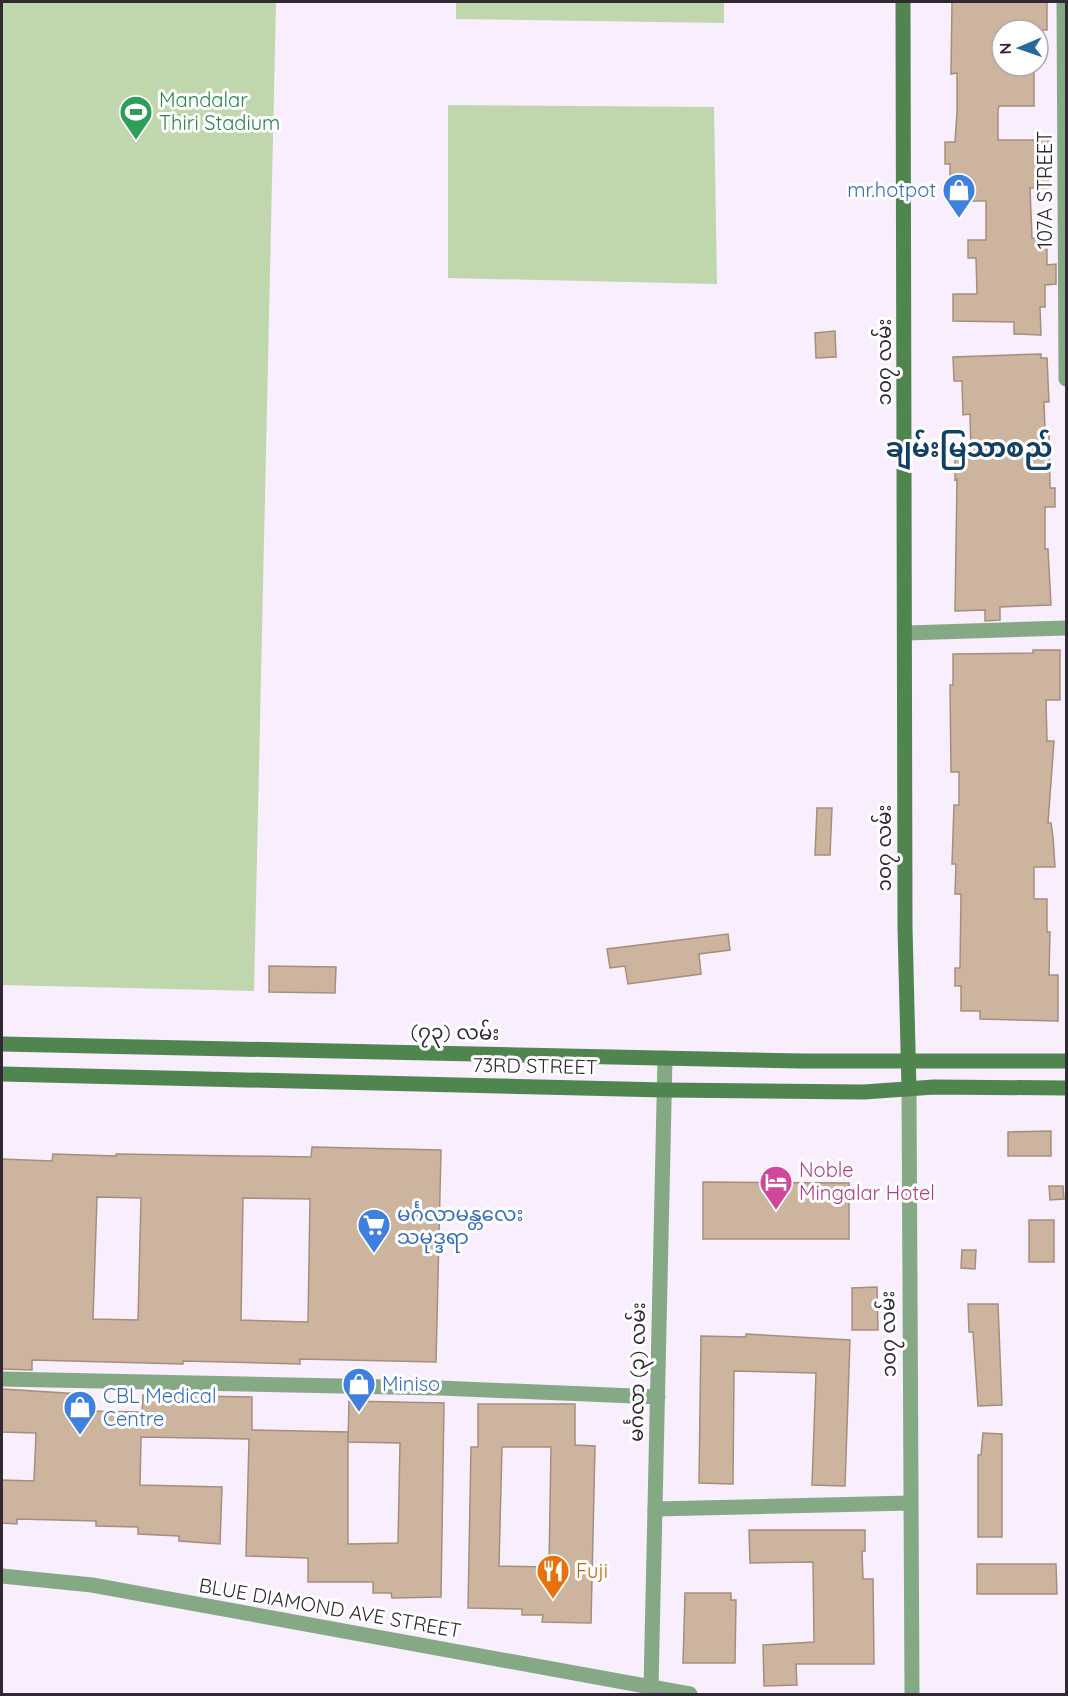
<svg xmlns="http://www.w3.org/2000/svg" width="1068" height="1696" font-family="Quicksand,'Noto Sans Myanmar',sans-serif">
<rect width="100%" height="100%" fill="#f8eefe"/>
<!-- green -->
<path fill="#c0d7ad" d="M 2,2 L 276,2 L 254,991 L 2,985 Z
M 456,2 L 724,2 L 724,23 L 456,19 Z
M 448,105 L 714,107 L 717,284 L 448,278 Z"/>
<!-- building -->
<path fill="#ccb49f" stroke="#a58f7a" stroke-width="1.5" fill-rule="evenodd" d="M 952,2 L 1047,2 L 1047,30 L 1002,30 L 1002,66 L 1034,66 L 1034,106 L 999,106 L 998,110 L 998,140 L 1050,140 L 1048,188 L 1030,188 L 1032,238 L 1047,239 L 1047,265 L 1056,264 L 1056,284 L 1045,285 L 1045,307 L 1040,307 L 1041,335 L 1014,334 L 1014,322 L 953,321 L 953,294 L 977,294 L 976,258 L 968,258 L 968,240 L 986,240 L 986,201 L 950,201 L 950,164 L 945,164 L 945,142 L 955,142 L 957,112 L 957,73 L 951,74 Z
M 835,331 L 836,357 L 816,358 L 815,333 Z
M 1041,354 L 1041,358 L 1047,358 L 1049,402 L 1044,402 L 1045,430 L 1049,430 L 1050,488 L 1055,488 L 1055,507 L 1045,507 L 1045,549 L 1048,549 L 1051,605 L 1000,607 L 1000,620 L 985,621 L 985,610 L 955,611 L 957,479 L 955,480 L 955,451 L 971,451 L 970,414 L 963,415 L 962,381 L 954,381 L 953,357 Z
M 1033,650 L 1060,650 L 1060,700 L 1046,700 L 1047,741 L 1054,741 L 1048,823 L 1051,823 L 1053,837 L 1055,867 L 1034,867 L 1034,899 L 1047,899 L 1047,932 L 1050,932 L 1049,975 L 1058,975 L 1058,1021 L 980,1019 L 980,1011 L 961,1011 L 961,986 L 955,986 L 955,968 L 960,968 L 961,894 L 955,894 L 956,864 L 952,864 L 954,805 L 959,805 L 959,772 L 951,772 L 950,685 L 953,685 L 953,654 L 1033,653 Z
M 817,808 L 832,808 L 830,855 L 815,855 Z
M 728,934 L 730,950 L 699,954 L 701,974 L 628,984 L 625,966 L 610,968 L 607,949 Z
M 269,966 L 336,967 L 335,993 L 269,992 Z
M 1051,1131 L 1051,1156 L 1008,1156 L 1008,1132 Z
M 312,1147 L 441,1150 L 436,1362 L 300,1359 L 300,1364 L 183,1361 L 183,1364 L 32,1360 L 32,1370 L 2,1369 L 2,1159 L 52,1161 L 53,1154 L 116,1156 L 116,1154 L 311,1157 ZM 97,1197 L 141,1198 L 138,1320 L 93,1319 ZM 243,1198 L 310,1199 L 308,1322 L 241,1320 Z
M 703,1182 L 849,1183 L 849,1239 L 703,1239 Z
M 1049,1186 L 1063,1186 L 1064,1199 L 1050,1200 Z
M 1029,1220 L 1054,1220 L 1054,1262 L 1029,1262 Z
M 962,1250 L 976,1250 L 975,1269 L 961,1268 Z
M 877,1287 L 878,1330 L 852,1330 L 852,1288 Z
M 968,1304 L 998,1304 L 1002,1405 L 978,1406 L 973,1332 L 969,1332 Z
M 746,1334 L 850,1340 L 845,1486 L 812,1485 L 816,1373 L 734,1371 L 733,1484 L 699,1483 L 701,1336 L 746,1337 Z
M 2,1389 L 81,1394 L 81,1411 L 142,1412 L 143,1395 L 252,1397 L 252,1430 L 348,1432 L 348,1544 L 398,1543 L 400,1443 L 348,1442 L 349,1401 L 444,1403 L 441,1597 L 392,1598 L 391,1593 L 373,1593 L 373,1582 L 308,1582 L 308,1558 L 246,1556 L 249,1439 L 141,1437 L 140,1485 L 222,1487 L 220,1544 L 179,1541 L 179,1536 L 138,1534 L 138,1527 L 96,1526 L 96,1521 L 17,1519 L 17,1524 L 2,1523 L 2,1480 L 34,1481 L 36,1433 L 2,1432 Z
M 478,1404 L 575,1404 L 575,1445 L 595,1446 L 591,1623 L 542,1622 L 543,1615 L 522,1615 L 522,1609 L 468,1608 L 471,1447 L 478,1447 ZM 502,1447 L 551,1447 L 549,1567 L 499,1566 Z
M 983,1433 L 1002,1434 L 1002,1537 L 978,1537 L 978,1455 L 981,1455 Z
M 749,1530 L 865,1530 L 865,1551 L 862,1551 L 863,1579 L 873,1579 L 874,1664 L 796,1664 L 797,1685 L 764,1686 L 763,1645 L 814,1642 L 813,1562 L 750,1563 Z
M 977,1564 L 1056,1564 L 1057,1594 L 977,1594 Z
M 685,1593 L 731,1593 L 731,1600 L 736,1600 L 735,1663 L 683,1663 Z"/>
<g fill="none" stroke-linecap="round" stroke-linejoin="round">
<!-- minor -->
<path stroke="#86a985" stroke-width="15" d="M 1064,2 L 1066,379
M 906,633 L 1066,628
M 909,1089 L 912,1694
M 2,1379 L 440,1388 L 658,1397
M 655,1509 L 911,1503
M 651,1687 L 690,1694"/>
<!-- tertiary -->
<path stroke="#86a985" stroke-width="15" d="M 2,1576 L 92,1585 L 651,1687 L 665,1058"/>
<!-- secondary -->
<path stroke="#518550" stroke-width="15" d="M 903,2 L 905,927 L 909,1089
M 2,1044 L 802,1061 L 1066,1061
M 2,1074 L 664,1090 L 864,1092 L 934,1087 L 1066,1088"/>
</g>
<!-- icons -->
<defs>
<g id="stadium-pin" transform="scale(1.725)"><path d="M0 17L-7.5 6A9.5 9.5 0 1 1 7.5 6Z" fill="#2e9e5b" stroke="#fff"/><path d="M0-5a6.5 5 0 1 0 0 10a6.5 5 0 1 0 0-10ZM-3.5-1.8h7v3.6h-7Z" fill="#fff"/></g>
<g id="shop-pin" transform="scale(1.725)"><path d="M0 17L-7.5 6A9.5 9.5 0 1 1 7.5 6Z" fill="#3f7fe0" stroke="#fff"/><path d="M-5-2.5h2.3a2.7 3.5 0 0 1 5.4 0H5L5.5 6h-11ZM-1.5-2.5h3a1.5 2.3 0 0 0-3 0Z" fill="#fff"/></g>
<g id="hotel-pin" transform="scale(1.725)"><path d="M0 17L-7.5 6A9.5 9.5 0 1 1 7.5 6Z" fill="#d1479c" stroke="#fff"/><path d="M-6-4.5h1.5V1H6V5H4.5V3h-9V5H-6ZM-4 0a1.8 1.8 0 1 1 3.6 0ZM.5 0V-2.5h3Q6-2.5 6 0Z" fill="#fff"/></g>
<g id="supermarket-pin" transform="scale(1.725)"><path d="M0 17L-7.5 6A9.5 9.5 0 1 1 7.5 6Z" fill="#3f7fe0" stroke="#fff"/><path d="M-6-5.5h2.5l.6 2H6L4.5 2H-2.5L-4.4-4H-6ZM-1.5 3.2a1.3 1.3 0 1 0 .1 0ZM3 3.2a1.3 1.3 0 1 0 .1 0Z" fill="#fff"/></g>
<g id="restaurant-pin" transform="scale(1.725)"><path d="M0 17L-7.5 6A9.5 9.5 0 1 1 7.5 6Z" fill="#e8710a" stroke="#fff"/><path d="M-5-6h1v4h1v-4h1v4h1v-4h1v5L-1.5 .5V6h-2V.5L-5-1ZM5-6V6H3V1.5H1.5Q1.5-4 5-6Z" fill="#fff"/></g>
</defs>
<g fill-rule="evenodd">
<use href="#stadium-pin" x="136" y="112"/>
<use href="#shop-pin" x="959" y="190"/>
<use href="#hotel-pin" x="776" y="1182"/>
<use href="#supermarket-pin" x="374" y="1225"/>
<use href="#shop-pin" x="359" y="1384"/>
<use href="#shop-pin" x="80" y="1407"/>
<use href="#restaurant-pin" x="553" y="1571"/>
</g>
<g text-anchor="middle" stroke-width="6" stroke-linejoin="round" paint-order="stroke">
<!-- leisure labels -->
<g font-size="20" fill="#27864d" stroke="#fff" text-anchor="start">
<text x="159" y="107">Mandalar<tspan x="159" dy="23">Thiri Stadium</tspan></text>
</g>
<!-- shop labels -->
<g font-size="20" fill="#366cbe" stroke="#fff" text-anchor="start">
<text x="936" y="197" text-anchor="end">mr.hotpot</text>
<text x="397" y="1221">မင်္ဂလာမန္တလေး<tspan x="397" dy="23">သမုဒ္ဒရာ</tspan></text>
<text x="382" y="1391">Miniso</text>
<text x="103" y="1403">CBL Medical<tspan x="103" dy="23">Centre</tspan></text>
</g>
<!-- street labels -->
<g font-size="20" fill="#302933" stroke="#fff">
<text transform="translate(1045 190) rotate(-90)" y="7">107A STREET</text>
<text transform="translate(884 362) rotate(-90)" y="7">၁၀၇ လမ်း</text>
<text transform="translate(884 848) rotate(-90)" y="7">၁၀၇ လမ်း</text>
<text transform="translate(455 1032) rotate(1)" y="7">(၇၃) လမ်း</text>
<text transform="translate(535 1066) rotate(1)" y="7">73RD STREET</text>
<text transform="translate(888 1334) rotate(-91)" y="7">၁၀၇ လမ်း</text>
<text transform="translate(637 1372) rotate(-89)" y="7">မင်္ဂလာ (၃) လမ်း</text>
<text transform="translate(330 1608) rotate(10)" y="7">BLUE DIAMOND AVE STREET</text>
</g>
<!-- hotel labels -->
<g font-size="20" fill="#b23c85" stroke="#fff" text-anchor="start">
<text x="799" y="1177">Noble<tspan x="799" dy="23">Mingalar Hotel</tspan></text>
</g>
<!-- food labels -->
<g font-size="20" fill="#c56008" stroke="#fff" text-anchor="start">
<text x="576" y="1578">Fuji</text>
</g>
<!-- district labels -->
<g font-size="26" font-weight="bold" fill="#123f64" stroke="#fff">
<text x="969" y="457">ချမ်းမြသာစည်</text>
</g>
</g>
<!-- border -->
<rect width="1068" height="1696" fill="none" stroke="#302933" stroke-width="6"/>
<!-- north arrow -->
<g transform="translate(1020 48) rotate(268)"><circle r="28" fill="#ffffff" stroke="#aca9ad" stroke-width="1.5"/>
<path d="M0-4.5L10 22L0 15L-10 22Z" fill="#26679d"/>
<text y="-9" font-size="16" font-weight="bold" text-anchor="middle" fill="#302933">N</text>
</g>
</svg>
